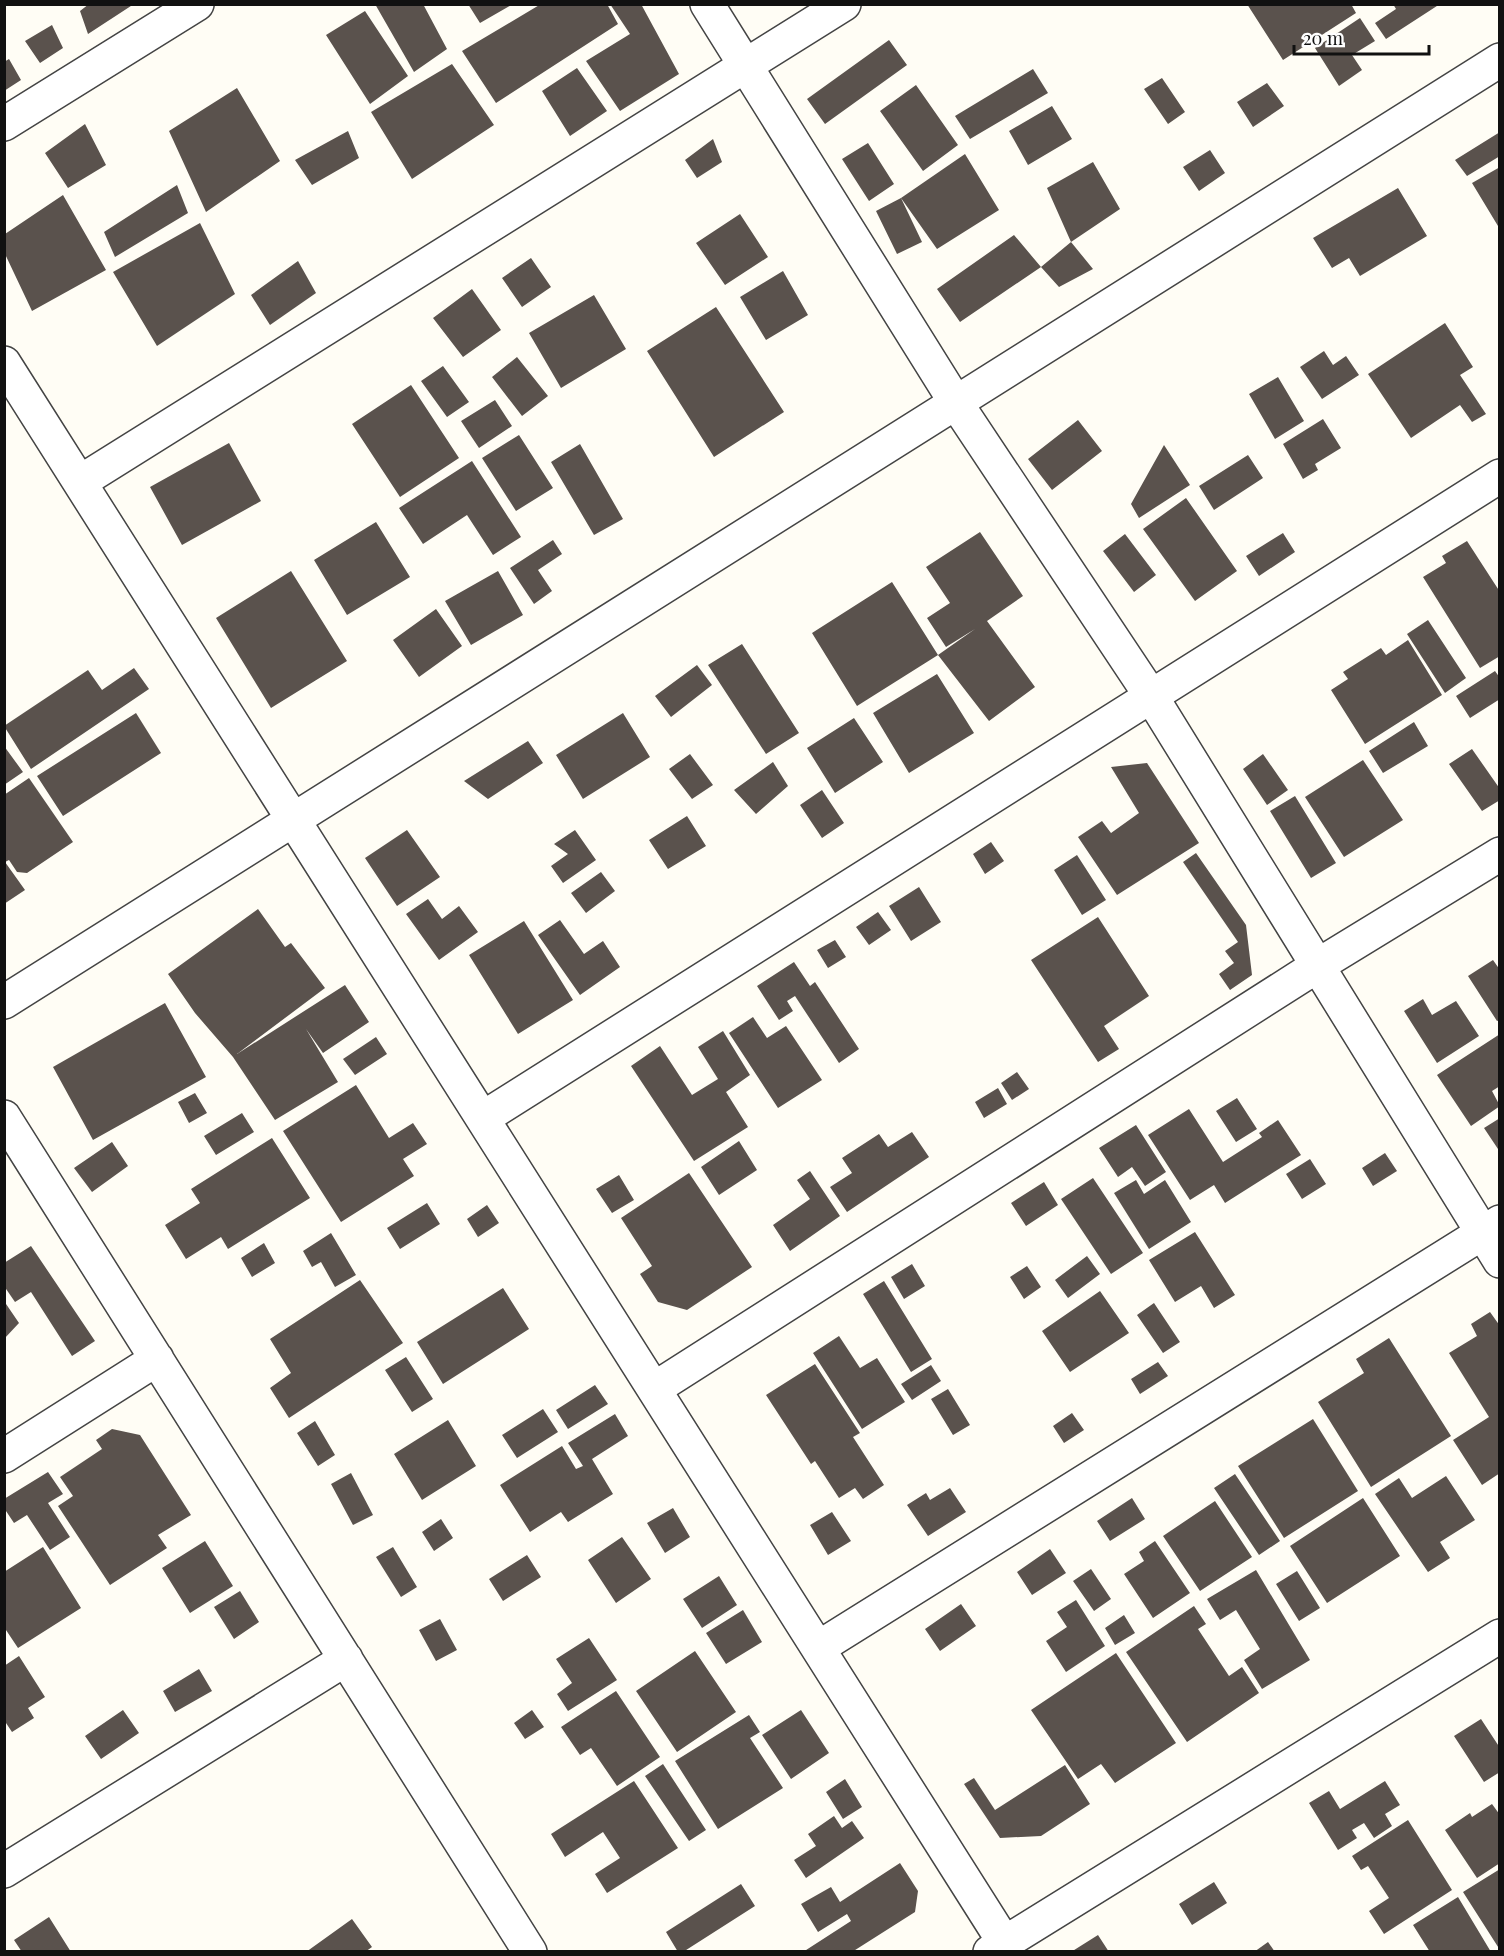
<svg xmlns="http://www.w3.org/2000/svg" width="1504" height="1956" font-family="'Playfair Display',serif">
<rect width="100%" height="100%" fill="#fffdf5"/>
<!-- building -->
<path fill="#5a524d" d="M 89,4 L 134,4 L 88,34 L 80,11 Z
M 375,4 L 423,4 L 447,49 L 414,72 Z
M 468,4 L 513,4 L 480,23 Z
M 541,4 L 607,4 L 618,24 L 496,103 L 462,51 Z
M 610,4 L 641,4 L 679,74 L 620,111 L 586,61 L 630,34 Z
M 1247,4 L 1351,4 L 1356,13 L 1283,60 Z
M 1393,4 L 1440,4 L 1386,39 L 1375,23 L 1396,9 Z
M 365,11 L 408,76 L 370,104 L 326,35 Z
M 1360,18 L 1375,41 L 1352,55 L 1362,70 L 1339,86 L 1315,48 Z
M 52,25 L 63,48 L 40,63 L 25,41 Z
M 889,40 L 907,65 L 825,124 L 807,99 Z
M 9,59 L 21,80 L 4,91 L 4,62 Z
M 452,64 L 494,125 L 412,179 L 371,112 Z
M 577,68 L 607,111 L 570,136 L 542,91 Z
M 1033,69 L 1048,93 L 970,139 L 955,116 Z
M 1162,78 L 1185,112 L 1168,124 L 1144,89 Z
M 1267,83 L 1284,106 L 1253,127 L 1237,102 Z
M 916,85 L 958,145 L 923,171 L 880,111 Z
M 237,88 L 280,161 L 206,212 L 169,131 Z
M 1052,106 L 1072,139 L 1028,165 L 1009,131 Z
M 85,124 L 106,165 L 68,188 L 45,153 Z
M 348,131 L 359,158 L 312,185 L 295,160 Z
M 1500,132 L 1500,156 L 1467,176 L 1455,160 Z
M 713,139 L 722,162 L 697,178 L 685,160 Z
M 868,143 L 894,184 L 869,201 L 842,159 Z
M 1210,150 L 1225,173 L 1199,191 L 1183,167 Z
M 965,154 L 999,210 L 937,249 L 901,198 Z
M 1093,162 L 1120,209 L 1071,242 L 1093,269 L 1059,287 L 1041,267 L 1071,242 L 1047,188 Z
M 1500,167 L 1500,225 L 1498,226 L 1472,183 Z
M 177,185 L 188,213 L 115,257 L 104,232 Z
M 1398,188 L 1427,236 L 1360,276 L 1349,258 L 1332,268 L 1313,238 Z
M 63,195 L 106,270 L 32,311 L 5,254 L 5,234 Z
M 901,198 L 922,242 L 897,254 L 876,211 Z
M 740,214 L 768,257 L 725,285 L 696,243 Z
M 200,223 L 235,294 L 157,346 L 113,272 Z
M 1014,235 L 1041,267 L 960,322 L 937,289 Z
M 531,258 L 551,287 L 522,307 L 502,278 Z
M 298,261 L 316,293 L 270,325 L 251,295 Z
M 783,271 L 808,315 L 766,340 L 740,297 Z
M 472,289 L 501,330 L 463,357 L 433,318 Z
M 594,295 L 626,349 L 561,388 L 529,333 Z
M 716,307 L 784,412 L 714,457 L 647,351 Z
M 1445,323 L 1473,367 L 1460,375 L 1486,414 L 1472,422 L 1460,405 L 1411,438 L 1368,374 Z
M 1324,351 L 1333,365 L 1346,356 L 1359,375 L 1322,399 L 1300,367 Z
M 517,357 L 548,396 L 522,416 L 492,377 Z
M 443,366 L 469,402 L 447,417 L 421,381 Z
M 1278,377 L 1304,421 L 1275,439 L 1249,394 Z
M 411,385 L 459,458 L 400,497 L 352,424 Z
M 495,400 L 512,426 L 479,448 L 461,421 Z
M 1323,419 L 1341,448 L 1315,464 L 1318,470 L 1303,479 L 1283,444 Z
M 1078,420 L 1102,451 L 1052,490 L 1028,459 Z
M 519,435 L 553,488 L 516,511 L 482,458 Z
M 229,443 L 261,501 L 182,545 L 150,487 Z
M 580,444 L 623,519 L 594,535 L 551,462 Z
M 1164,445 L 1190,485 L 1139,518 L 1131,504 Z
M 1248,455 L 1263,478 L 1214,510 L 1199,486 Z
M 472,461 L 521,537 L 493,555 L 467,515 L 423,544 L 399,508 Z
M 1186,498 L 1237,571 L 1195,601 L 1143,529 Z
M 376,522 L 410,577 L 347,615 L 314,560 Z
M 980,532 L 1023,596 L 987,621 L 1035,687 L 989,721 L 938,655 L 975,629 L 946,647 L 927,618 L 950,603 L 926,567 Z
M 1283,533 L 1295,552 L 1259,576 L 1246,556 Z
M 1125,534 L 1156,575 L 1134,592 L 1103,551 Z
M 553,540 L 562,554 L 538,570 L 552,591 L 534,604 L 510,568 Z
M 1467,541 L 1500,592 L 1500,656 L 1480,668 L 1423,577 L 1446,563 L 1442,556 Z
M 291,571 L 347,661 L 271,708 L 216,618 Z
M 498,571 L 523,615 L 471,645 L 445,601 Z
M 892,582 L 938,655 L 857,706 L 812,633 Z
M 436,609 L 462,646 L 419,677 L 393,640 Z
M 1428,620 L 1466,678 L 1445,693 L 1407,634 Z
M 1408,640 L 1442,695 L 1365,744 L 1331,690 L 1348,679 L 1343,672 L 1381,648 L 1386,655 Z
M 742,644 L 799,733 L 766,754 L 708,665 Z
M 697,665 L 712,685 L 671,717 L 655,696 Z
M 134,668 L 149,689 L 31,769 L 4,726 L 88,670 L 102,690 Z
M 1495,671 L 1500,678 L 1500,699 L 1470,718 L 1456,696 Z
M 937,674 L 974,733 L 909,773 L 873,713 Z
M 136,713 L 161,753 L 63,816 L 37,776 Z
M 623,713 L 650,757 L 583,799 L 556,755 Z
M 854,718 L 883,762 L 835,793 L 807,748 Z
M 1414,722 L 1428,746 L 1383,773 L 1369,751 Z
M 528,741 L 543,763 L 488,799 L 464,781 Z
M 4,746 L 23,772 L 4,785 Z
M 1472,749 L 1500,789 L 1500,800 L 1482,811 L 1449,764 Z
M 690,754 L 713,785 L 692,799 L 669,769 Z
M 1263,754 L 1288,790 L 1267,805 L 1243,769 Z
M 1363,760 L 1403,820 L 1344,857 L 1305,797 Z
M 773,762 L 788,786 L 756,814 L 734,790 Z
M 1147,763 L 1199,843 L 1117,895 L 1078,837 L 1102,821 L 1111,833 L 1139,813 L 1111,767 Z
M 29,778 L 73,842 L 27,873 L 17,872 L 9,860 L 5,862 L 25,890 L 4,904 L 4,795 Z
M 822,790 L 844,823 L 822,838 L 800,805 Z
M 1295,796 L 1336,863 L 1311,878 L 1270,811 Z
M 687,816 L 706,846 L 668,869 L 649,840 Z
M 407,830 L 440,877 L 397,906 L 365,858 Z
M 575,830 L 596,860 L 563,883 L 551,866 L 568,854 L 554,844 Z
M 991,842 L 1004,861 L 985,874 L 973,854 Z
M 1196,853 L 1246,925 L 1252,975 L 1230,990 L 1219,974 L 1234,963 L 1225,951 L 1238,942 L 1183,862 Z
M 1077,855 L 1106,900 L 1082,915 L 1054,870 Z
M 601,872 L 615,891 L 586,913 L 571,893 Z
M 919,887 L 941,922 L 911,941 L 889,906 Z
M 428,899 L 442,919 L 459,906 L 478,932 L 439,960 L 406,914 Z
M 258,909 L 285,947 L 291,943 L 325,988 L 237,1054 L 345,985 L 369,1022 L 323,1053 L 306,1029 L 338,1082 L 275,1120 L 233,1057 L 195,1013 L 168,974 Z
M 878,912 L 891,930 L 869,945 L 856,927 Z
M 1098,917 L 1149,996 L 1104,1026 L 1119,1049 L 1098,1062 L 1031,960 Z
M 560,920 L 584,954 L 603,941 L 620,967 L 580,995 L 538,935 Z
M 524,921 L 573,1000 L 518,1034 L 469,955 Z
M 835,940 L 846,957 L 828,968 L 817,950 Z
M 1493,960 L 1500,970 L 1500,1020 L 1497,1021 L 1468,976 Z
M 794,962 L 810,986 L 815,982 L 859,1049 L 839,1063 L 795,996 L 787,1001 L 793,1011 L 779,1020 L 757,986 Z
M 1423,999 L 1432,1015 L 1456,1001 L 1479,1036 L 1437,1063 L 1404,1011 Z
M 165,1003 L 206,1077 L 93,1140 L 53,1067 Z
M 753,1017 L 767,1038 L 786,1026 L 822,1080 L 778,1108 L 729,1033 Z
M 723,1031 L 750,1075 L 726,1092 L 748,1127 L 694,1161 L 631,1066 L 660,1046 L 692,1095 L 718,1079 L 698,1047 Z
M 1500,1034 L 1500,1086 L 1492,1091 L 1500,1106 L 1471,1126 L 1437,1075 Z
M 376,1037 L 387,1054 L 355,1075 L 343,1059 Z
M 1017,1072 L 1029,1089 L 1012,1100 L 1001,1083 Z
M 356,1085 L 389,1138 L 413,1123 L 427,1144 L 403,1159 L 414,1176 L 341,1222 L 283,1131 Z
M 998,1088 L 1007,1104 L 984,1118 L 975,1102 Z
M 195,1093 L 207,1113 L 189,1123 L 178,1102 Z
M 1237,1098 L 1257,1129 L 1236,1142 L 1216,1111 Z
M 1189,1109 L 1223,1162 L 1262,1137 L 1259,1133 L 1278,1120 L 1301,1155 L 1225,1203 L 1214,1185 L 1190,1200 L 1148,1135 Z
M 242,1113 L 254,1132 L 216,1155 L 204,1136 Z
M 1500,1118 L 1500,1152 L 1484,1128 Z
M 1136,1125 L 1166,1172 L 1145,1186 L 1132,1167 L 1118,1177 L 1099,1148 Z
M 912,1132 L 929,1157 L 847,1212 L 830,1187 L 852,1173 L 842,1158 L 879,1134 L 888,1147 Z
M 272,1138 L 310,1198 L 228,1249 L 221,1237 L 186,1259 L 165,1225 L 200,1203 L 191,1189 Z
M 739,1141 L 757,1170 L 719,1195 L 701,1167 Z
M 112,1142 L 128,1166 L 92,1192 L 74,1168 Z
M 1385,1153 L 1397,1171 L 1373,1186 L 1362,1168 Z
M 1310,1159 L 1326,1184 L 1302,1199 L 1286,1174 Z
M 810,1171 L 840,1216 L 790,1251 L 773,1225 L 810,1199 L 797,1180 Z
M 689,1173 L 752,1267 L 687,1310 L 658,1302 L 640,1274 L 652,1266 L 621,1218 Z
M 619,1175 L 634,1200 L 612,1213 L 596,1189 Z
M 1093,1178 L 1143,1253 L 1111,1274 L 1061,1199 Z
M 1136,1180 L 1144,1194 L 1165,1180 L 1191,1222 L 1149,1249 L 1114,1193 Z
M 1044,1182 L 1058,1205 L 1026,1226 L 1011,1203 Z
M 427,1203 L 440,1224 L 400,1249 L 387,1228 Z
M 487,1205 L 499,1223 L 478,1237 L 467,1219 Z
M 1195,1232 L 1235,1295 L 1214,1308 L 1201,1286 L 1175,1302 L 1149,1260 Z
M 331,1233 L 356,1275 L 335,1287 L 321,1262 L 312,1267 L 303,1251 Z
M 264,1243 L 275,1263 L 252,1277 L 241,1258 Z
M 31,1246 L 95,1341 L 72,1356 L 31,1292 L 15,1302 L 4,1286 L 4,1263 Z
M 1087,1256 L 1100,1274 L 1068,1298 L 1055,1280 Z
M 912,1264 L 925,1286 L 904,1299 L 891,1277 Z
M 1027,1266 L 1041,1287 L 1024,1299 L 1010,1277 Z
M 360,1280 L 403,1343 L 289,1418 L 270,1388 L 291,1373 L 270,1339 Z
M 884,1281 L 932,1359 L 911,1372 L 863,1294 Z
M 503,1288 L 529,1329 L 443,1384 L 417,1342 Z
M 1100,1291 L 1129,1333 L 1070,1372 L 1042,1331 Z
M 4,1301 L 19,1323 L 4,1339 Z
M 1154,1303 L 1180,1342 L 1163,1353 L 1137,1315 Z
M 1490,1312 L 1500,1326 L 1500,1473 L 1482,1485 L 1453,1440 L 1489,1417 L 1449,1353 L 1477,1336 L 1471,1324 Z
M 839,1336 L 860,1368 L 877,1358 L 905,1402 L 862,1429 L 813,1353 Z
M 1389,1338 L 1451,1436 L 1371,1487 L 1318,1402 L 1364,1373 L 1356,1359 Z
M 406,1357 L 433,1399 L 412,1412 L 385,1370 Z
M 1158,1362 L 1168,1376 L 1140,1394 L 1131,1379 Z
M 815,1364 L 860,1433 L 853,1437 L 884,1485 L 863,1499 L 855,1488 L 839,1498 L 815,1461 L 811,1464 L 766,1395 Z
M 931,1365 L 941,1381 L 912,1400 L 901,1384 Z
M 595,1385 L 608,1404 L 568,1429 L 556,1410 Z
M 948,1389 L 970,1425 L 953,1435 L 931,1399 Z
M 543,1409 L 558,1432 L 517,1458 L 502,1435 Z
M 1072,1413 L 1084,1430 L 1064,1443 L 1053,1426 Z
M 615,1414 L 628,1436 L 592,1459 L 613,1494 L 568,1522 L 561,1512 L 530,1532 L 500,1485 L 562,1446 L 576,1469 L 583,1466 L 568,1443 Z
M 1313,1419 L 1358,1491 L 1284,1538 L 1238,1466 Z
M 448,1420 L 476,1466 L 422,1500 L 394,1454 Z
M 315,1421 L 335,1455 L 318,1466 L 297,1433 Z
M 112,1429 L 140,1435 L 191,1515 L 158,1535 L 167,1548 L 110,1585 L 58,1506 L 73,1496 L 60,1477 L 102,1449 L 96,1440 Z
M 48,1472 L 63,1494 L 48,1503 L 70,1537 L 50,1550 L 27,1515 L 14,1523 L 4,1508 L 4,1499 Z
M 351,1473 L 373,1515 L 353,1525 L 331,1484 Z
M 1235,1474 L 1280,1541 L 1259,1555 L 1214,1488 Z
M 1446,1476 L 1475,1520 L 1440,1542 L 1450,1558 L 1428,1572 L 1375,1494 L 1399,1478 L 1412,1498 Z
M 950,1488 L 966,1512 L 928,1536 L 907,1505 L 926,1493 L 930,1500 Z
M 1132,1498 L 1145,1519 L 1110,1541 L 1097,1521 Z
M 1363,1498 L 1400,1556 L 1327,1603 L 1290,1546 Z
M 1215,1501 L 1252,1557 L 1200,1591 L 1163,1536 Z
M 673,1508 L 690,1537 L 665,1553 L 647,1523 Z
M 832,1512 L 851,1541 L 828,1555 L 810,1525 Z
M 441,1519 L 453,1538 L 434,1551 L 422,1532 Z
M 622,1537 L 651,1579 L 616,1603 L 588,1560 Z
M 205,1541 L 233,1586 L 190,1613 L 162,1568 Z
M 1155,1541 L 1190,1593 L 1153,1618 L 1124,1574 L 1144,1561 L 1139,1552 Z
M 43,1547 L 81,1608 L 18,1648 L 4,1627 L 4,1572 Z
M 393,1547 L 417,1587 L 401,1597 L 376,1557 Z
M 1050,1549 L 1066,1573 L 1032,1595 L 1017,1572 Z
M 527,1555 L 541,1577 L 503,1601 L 489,1579 Z
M 1091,1569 L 1111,1599 L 1094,1611 L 1073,1581 Z
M 1256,1570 L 1310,1660 L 1262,1689 L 1244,1660 L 1260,1649 L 1236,1610 L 1220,1620 L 1207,1599 Z
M 1297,1571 L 1320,1608 L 1299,1621 L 1276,1584 Z
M 719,1576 L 737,1605 L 702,1628 L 683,1599 Z
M 240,1591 L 259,1622 L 234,1639 L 214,1607 Z
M 1076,1600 L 1105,1646 L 1066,1672 L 1046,1641 L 1067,1627 L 1057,1612 Z
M 961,1604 L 976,1626 L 940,1651 L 925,1629 Z
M 1194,1606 L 1206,1624 L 1198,1629 L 1229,1676 L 1242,1667 L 1259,1693 L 1187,1742 L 1126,1652 Z
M 743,1610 L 762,1642 L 726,1664 L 706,1633 Z
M 1124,1615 L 1135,1633 L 1115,1645 L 1105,1628 Z
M 440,1619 L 457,1650 L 436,1661 L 419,1630 Z
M 589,1638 L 617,1680 L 568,1711 L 557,1694 L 572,1683 L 556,1659 Z
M 695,1651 L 736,1712 L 677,1752 L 636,1691 Z
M 1116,1653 L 1176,1743 L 1115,1783 L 1101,1764 L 1078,1779 L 1031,1710 Z
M 19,1656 L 45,1697 L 28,1708 L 34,1718 L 12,1732 L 4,1720 L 4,1666 Z
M 199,1669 L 212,1691 L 175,1712 L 163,1691 Z
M 616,1691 L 660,1757 L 617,1786 L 591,1748 L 580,1755 L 561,1727 Z
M 123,1710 L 139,1733 L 101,1759 L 85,1736 Z
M 532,1710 L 544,1727 L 525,1739 L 514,1723 Z
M 801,1710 L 829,1753 L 791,1779 L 762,1735 Z
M 749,1715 L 760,1732 L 750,1738 L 783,1788 L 718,1829 L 675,1761 Z
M 1481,1719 L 1500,1748 L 1500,1772 L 1484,1782 L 1454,1736 Z
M 663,1764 L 706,1830 L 689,1841 L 645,1776 Z
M 1065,1765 L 1090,1804 L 1041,1836 L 1000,1838 L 964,1784 L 974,1778 L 995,1810 Z
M 845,1779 L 862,1807 L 843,1819 L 826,1792 Z
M 634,1781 L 678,1848 L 607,1893 L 595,1874 L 620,1858 L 603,1832 L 565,1857 L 551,1834 Z
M 1385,1781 L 1400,1805 L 1385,1814 L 1392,1826 L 1374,1838 L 1364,1823 L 1352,1830 L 1357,1838 L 1338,1850 L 1309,1803 L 1329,1791 L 1340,1809 Z
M 1492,1804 L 1500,1815 L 1500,1863 L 1477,1878 L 1445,1830 L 1470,1813 L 1472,1817 Z
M 834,1816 L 842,1828 L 852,1821 L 864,1838 L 806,1878 L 794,1860 L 816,1846 L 808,1834 Z
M 1408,1820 L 1452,1890 L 1384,1934 L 1369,1911 L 1389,1898 L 1368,1866 L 1361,1870 L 1352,1856 Z
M 900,1863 L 918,1891 L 915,1912 L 852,1952 L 803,1952 L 851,1921 L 847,1914 L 818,1932 L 801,1904 L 831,1887 L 840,1902 Z
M 1500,1869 L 1500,1950 L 1463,1892 Z
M 1214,1882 L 1227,1903 L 1192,1925 L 1179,1904 Z
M 741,1884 L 755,1906 L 683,1952 L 678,1952 L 666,1932 Z
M 1458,1897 L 1491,1952 L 1430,1952 L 1413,1925 Z
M 49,1917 L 71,1952 L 22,1952 L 14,1940 Z
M 352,1919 L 372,1947 L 365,1952 L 306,1952 Z
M 1098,1935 L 1109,1952 L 1071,1952 Z
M 1268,1942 L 1275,1952 L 1254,1952 Z"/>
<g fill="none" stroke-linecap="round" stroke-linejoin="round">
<!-- minor casing -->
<g stroke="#444" stroke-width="36">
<path id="minor" d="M 707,4 L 956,403 L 1151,696 L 1500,1261
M 4,124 L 197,4
M 4,363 L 1004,1942
M 80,482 L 844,4
M 4,1002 L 1500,60
M 4,1117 L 530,1952
M 483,1118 L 1500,476
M 654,1389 L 1317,966 L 1500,854
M 4,1456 L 157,1359
M 818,1648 L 1500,1222
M 4,1871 L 346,1659
M 990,1952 L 1500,1636"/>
</g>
<!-- minor -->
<use href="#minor" stroke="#fff" stroke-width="33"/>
</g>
<!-- border -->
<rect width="1504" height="1956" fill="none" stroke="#111111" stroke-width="12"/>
<!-- scale -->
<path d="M1294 45v9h135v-9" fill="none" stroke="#111111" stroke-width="3"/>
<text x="1303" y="45" font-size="18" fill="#111111" stroke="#ffffff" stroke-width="4.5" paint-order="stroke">20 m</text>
</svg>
